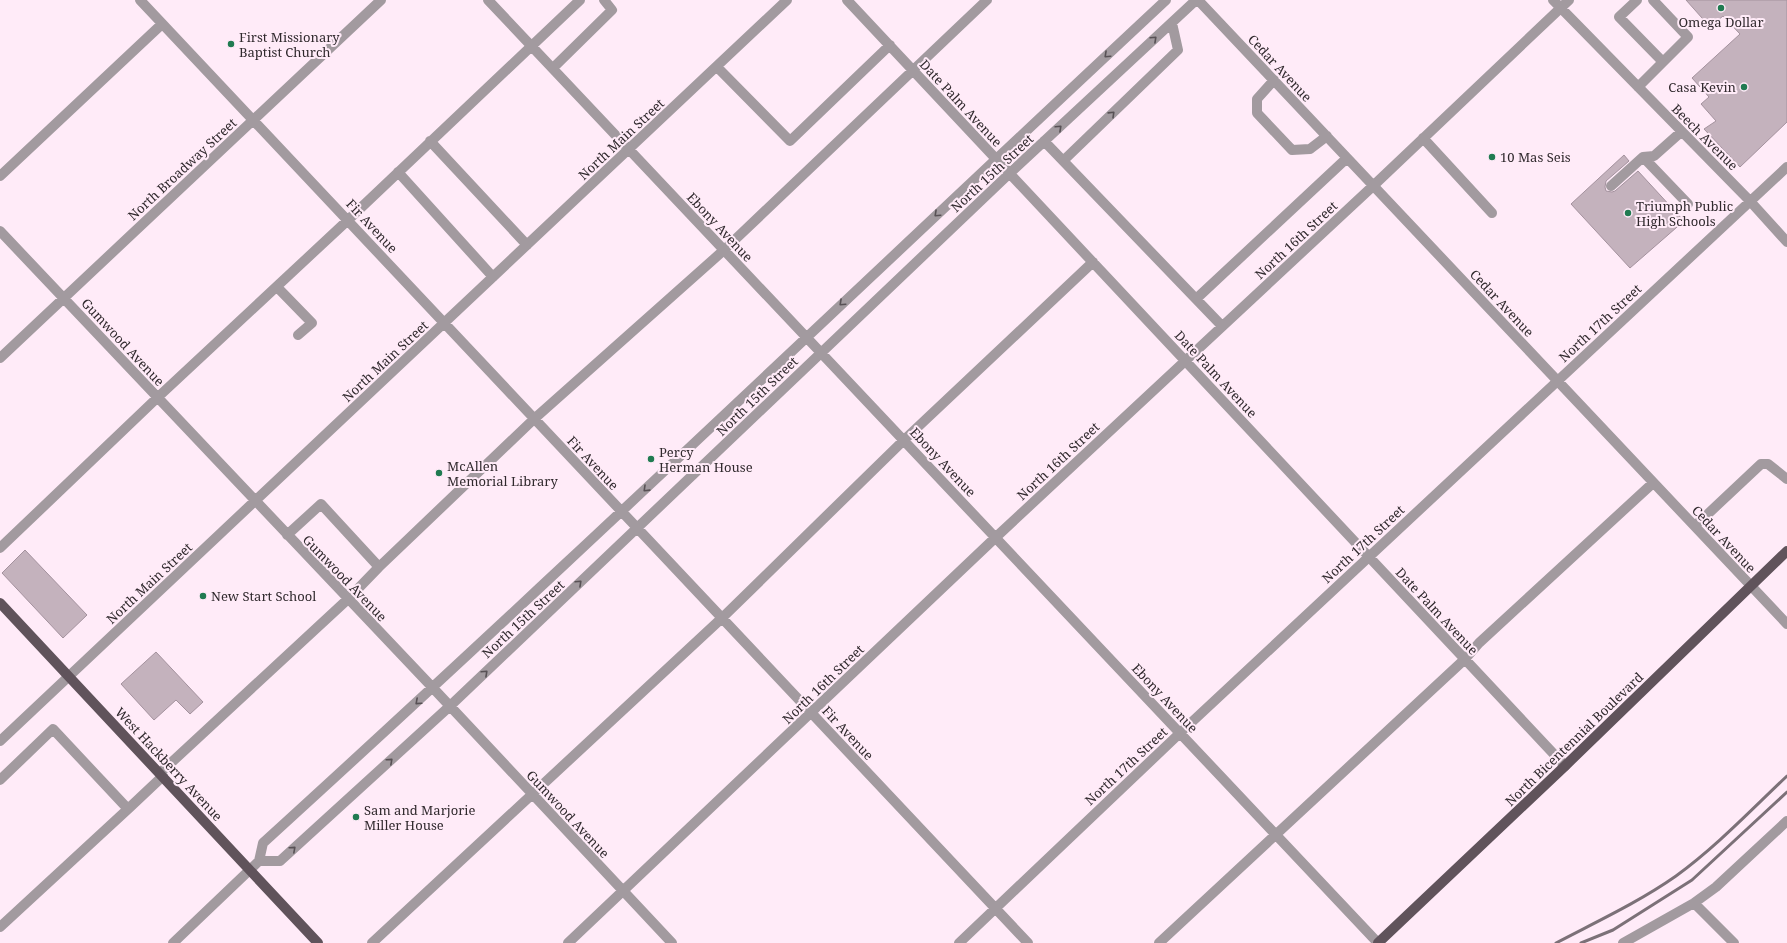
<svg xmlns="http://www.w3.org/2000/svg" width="1787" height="943" font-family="'Noto Serif',serif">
<rect width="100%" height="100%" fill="#ffebf8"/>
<!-- building -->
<path fill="#c4b2bd" stroke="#a4929e" d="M 1686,0 L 1787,0 L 1787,122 L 1740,167 L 1704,129 L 1716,121 L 1701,104 L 1709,97 L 1692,78 L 1740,34 L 1723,16 L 1710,27 Z
M 1624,155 L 1629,161 L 1606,181 L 1605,187 L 1606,191 L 1612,192 L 1615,191 L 1638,171 L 1684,221 L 1630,268 L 1571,204 Z
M 25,550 L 87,615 L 63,638 L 2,573 Z
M 156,652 L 203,702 L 190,714 L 176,700 L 154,720 L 121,684 Z"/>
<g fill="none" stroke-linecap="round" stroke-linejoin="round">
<!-- minor -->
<path stroke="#a29a9f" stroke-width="10" d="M 140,0 L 1028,943
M 488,0 L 1378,943
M 847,0 L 1565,766
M 1198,0 L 1787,624
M 1553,0 L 1749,200 L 1787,242
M 1637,0 L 1619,17 L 1663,62
M 717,67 L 790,141 L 890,45
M 553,68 L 612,10 L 604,0
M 1274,80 L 1257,99 L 1257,113 L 1292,150 L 1310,149 L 1327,136
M 1638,87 L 1688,37 L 1653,0
M 1423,138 L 1492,213
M 430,141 L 527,245
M 1044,141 L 1222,326
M 1643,157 L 1688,204
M 1064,160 L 1178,50 L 1172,23
M 398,172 L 493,277
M 0,176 L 162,24
M 1611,186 L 1643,157 L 1654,156 L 1681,132
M 0,231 L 433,688 L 672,943
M 277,287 L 312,323 L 298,335
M 1196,299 L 1347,158
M 0,358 L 381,0
M 1695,526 L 1761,464 L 1768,464 L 1787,479
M 287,535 L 321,504 L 379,567 L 534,419 L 724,250 L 987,0
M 0,548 L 157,398 L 348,220 L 580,0
M 0,741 L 787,0
M 160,773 L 348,599 L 379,567
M 0,780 L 53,729 L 128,809 L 163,776
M 259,861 L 280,861 L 450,706 L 1010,173 L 1196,0
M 1694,903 L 1734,943
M 0,927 L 128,809
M 173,943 L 259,861 L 263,843 C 567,566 865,281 1166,0
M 372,943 L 722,618 L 904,440 L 1093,262
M 568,943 L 995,538 L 1373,186 L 1569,0
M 959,943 L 1180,733 L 1787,167
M 1159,943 L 1465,659 L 1479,643 L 1653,483
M 1623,943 L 1694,903 L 1716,887 L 1787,821"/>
<!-- major -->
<path stroke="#60535b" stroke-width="10" d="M 0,603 L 318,943
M 1378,943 L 1565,766 L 1787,551"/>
<!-- rail -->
<path stroke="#7c7178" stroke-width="3" d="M 1556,943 C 1596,922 1639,902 1676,876 C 1716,847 1751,810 1787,776
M 1581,943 L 1613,930 L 1692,880 L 1787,792"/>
</g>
<!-- one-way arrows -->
<defs><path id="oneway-chevron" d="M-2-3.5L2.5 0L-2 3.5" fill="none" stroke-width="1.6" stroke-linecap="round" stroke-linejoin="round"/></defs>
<g stroke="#585155">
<use href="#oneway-chevron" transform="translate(1154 39) rotate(-43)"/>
<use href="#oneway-chevron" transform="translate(1107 55) rotate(137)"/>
<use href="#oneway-chevron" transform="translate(1112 114) rotate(-44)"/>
<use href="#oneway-chevron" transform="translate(1059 128) rotate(-43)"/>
<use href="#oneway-chevron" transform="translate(937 214) rotate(137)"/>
<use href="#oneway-chevron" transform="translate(842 303) rotate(137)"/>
<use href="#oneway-chevron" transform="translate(646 489) rotate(136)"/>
<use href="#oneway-chevron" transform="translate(579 583) rotate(-43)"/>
<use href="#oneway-chevron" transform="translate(485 673) rotate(-43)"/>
<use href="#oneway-chevron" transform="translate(418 702) rotate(138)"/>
<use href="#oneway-chevron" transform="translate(390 761) rotate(-42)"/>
<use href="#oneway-chevron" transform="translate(293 849) rotate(-42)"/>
</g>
<!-- markers -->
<g fill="#207b51" stroke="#ffebf8" stroke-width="1.5">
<circle cx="1721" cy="8" r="4"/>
<circle cx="231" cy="44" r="4"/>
<circle cx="1744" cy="87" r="4"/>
<circle cx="1492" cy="157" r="4"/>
<circle cx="1628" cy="213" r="4"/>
<circle cx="651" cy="459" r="4"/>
<circle cx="439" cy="473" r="4"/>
<circle cx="203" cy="596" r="4"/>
<circle cx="356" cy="817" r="4"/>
</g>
<g text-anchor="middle" stroke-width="4" stroke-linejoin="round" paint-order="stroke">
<!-- poi labels -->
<g font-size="13" fill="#30292d" stroke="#ffebf8" text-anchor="start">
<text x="1721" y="27" text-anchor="middle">Omega Dollar</text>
<text x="239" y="42">First Missionary<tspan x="239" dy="15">Baptist Church</tspan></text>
<text x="1736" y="92" text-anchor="end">Casa Kevin</text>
<text x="1500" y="162">10 Mas Seis</text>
<text x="1636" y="211">Triumph Public<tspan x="1636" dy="15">High Schools</tspan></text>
<text x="659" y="457">Percy<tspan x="659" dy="15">Herman House</tspan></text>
<text x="447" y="471">McAllen<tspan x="447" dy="15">Memorial Library</tspan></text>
<text x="211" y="601">New Start School</text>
<text x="364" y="815">Sam and Marjorie<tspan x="364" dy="15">Miller House</tspan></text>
</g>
<!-- street labels -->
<g font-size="13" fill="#30292d" stroke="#ffebf8">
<text transform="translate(1280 68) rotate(47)" y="5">Cedar Avenue</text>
<text transform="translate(961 103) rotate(47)" y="5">Date Palm Avenue</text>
<text transform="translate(1705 137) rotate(45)" y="5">Beech Avenue</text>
<text transform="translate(621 139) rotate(-43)" y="5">North Main Street</text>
<text transform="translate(182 169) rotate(-43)" y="5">North Broadway Street</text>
<text transform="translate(992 173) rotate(-43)" y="5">North 15th Street</text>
<text transform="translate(372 226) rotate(47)" y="5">Fir Avenue</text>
<text transform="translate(720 227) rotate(47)" y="5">Ebony Avenue</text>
<text transform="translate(1296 240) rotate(-43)" y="5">North 16th Street</text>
<text transform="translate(1502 303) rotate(47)" y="5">Cedar Avenue</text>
<text transform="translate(1600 323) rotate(-43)" y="5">North 17th Street</text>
<text transform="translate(123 342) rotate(47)" y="5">Gumwood Avenue</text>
<text transform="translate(385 361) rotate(-43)" y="5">North Main Street</text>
<text transform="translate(1216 374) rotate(47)" y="5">Date Palm Avenue</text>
<text transform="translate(757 396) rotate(-44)" y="5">North 15th Street</text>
<text transform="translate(1058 461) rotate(-43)" y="5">North 16th Street</text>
<text transform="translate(943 462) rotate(47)" y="5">Ebony Avenue</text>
<text transform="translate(593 463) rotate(47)" y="5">Fir Avenue</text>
<text transform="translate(1724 539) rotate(47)" y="5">Cedar Avenue</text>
<text transform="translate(1363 544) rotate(-43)" y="5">North 17th Street</text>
<text transform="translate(345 578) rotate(46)" y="5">Gumwood Avenue</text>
<text transform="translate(149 583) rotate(-43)" y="5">North Main Street</text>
<text transform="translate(1437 611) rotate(47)" y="5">Date Palm Avenue</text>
<text transform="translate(523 619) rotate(-43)" y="5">North 15th Street</text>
<text transform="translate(823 684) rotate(-44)" y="5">North 16th Street</text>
<text transform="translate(1165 698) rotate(47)" y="5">Ebony Avenue</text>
<text transform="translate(848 733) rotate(47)" y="5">Fir Avenue</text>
<text transform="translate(1574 739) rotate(-44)" y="5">North Bicentennial Boulevard</text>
<text transform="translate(169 764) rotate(47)" y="5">West Hackberry Avenue</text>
<text transform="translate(1126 766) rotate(-43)" y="5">North 17th Street</text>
<text transform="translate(568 814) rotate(47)" y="5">Gumwood Avenue</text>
</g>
</g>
</svg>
